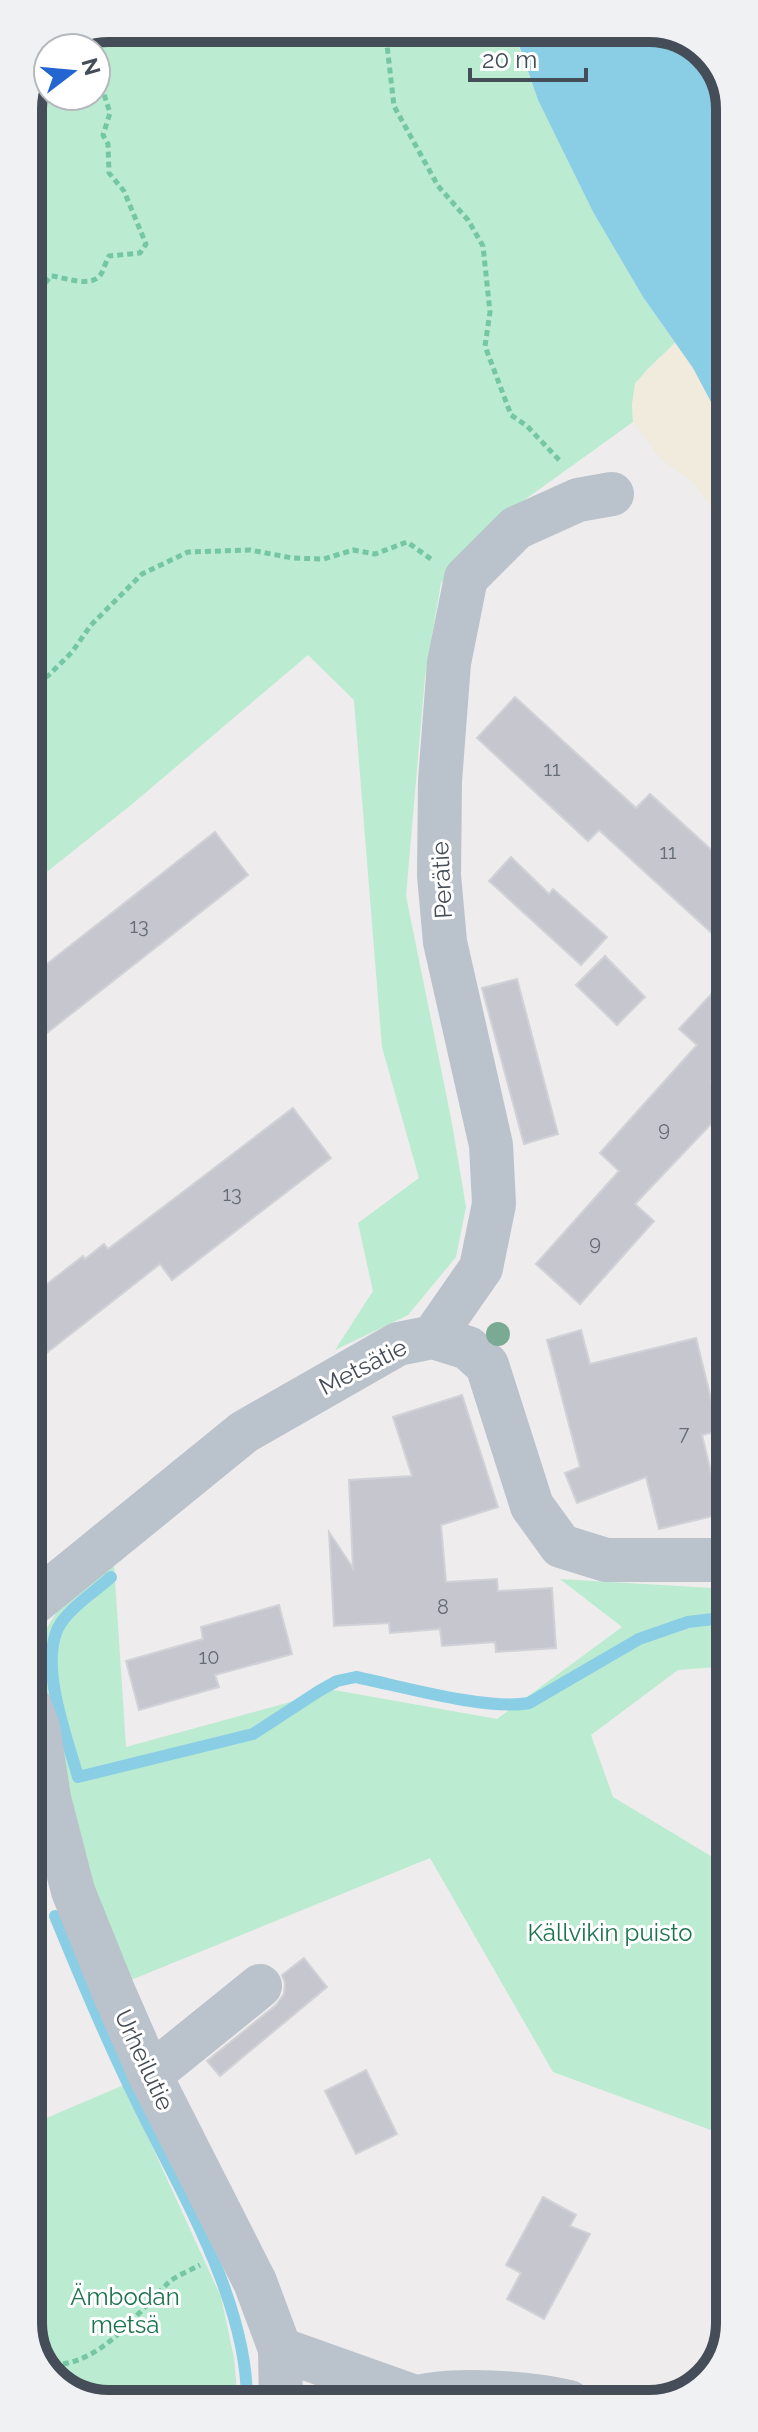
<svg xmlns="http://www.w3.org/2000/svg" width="758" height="2432" font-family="Raleway,sans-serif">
<rect width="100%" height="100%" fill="#eeecec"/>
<!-- green -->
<path fill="#bbebd0" d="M 109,28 L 512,28 L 538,100 L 593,212 L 643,297 L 675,343 C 645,373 630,376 633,422 L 495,521 L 441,583 L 425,677 L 406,896 L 451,1118 L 466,1207 L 456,1257 L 408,1315 L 335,1350 L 373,1291 L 358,1223 L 419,1178 L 382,1047 L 354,700 L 308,655 L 131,805 L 29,886 L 28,105 L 48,61 L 48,96 L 96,96 L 96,48 L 61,48 Z
M 114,1565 L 126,1747 L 334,1690 L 497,1719 L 622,1627 L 560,1579 L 729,1589 L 729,1666 L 678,1670 L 591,1735 L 613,1797 L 729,1867 L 730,2137 L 553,2072 L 430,1858 L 131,1980 L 102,1915 L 39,1687 L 38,1643 L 65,1598 Z
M 124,2085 L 221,2297 L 234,2358 L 238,2403 L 104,2404 L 56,2384 L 31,2343 L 30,2125 Z"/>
<!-- sand -->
<path fill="#f0ebdc" d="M 675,343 L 693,368 L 728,434 L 728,497 L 710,506 L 694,483 L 662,460 L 633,422 L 632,404 L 635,383 Z"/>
<!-- water -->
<path fill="#8acee6" d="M 513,28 L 654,28 L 702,48 L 727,89 L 728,434 L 693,368 L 643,297 L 593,212 L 538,100 Z"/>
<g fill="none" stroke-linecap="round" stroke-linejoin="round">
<!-- stream -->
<path stroke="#8acee6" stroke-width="12" d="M 111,1577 C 96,1591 76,1603 64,1619 C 34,1654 67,1737 78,1777 L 253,1734 L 319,1691 L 337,1681 L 356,1677 C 400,1686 488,1711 529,1703 L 639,1639 L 688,1622 L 729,1617
M 30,1846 L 35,1877
M 55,1916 C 80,1977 105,2037 134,2096 C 178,2188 248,2300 247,2403"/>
</g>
<!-- building -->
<path fill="#c6c7ce" stroke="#d0d2d7" stroke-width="2" d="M 515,697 L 636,808 L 650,794 L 728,865 L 728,948 L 599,830 L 588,841 L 477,738 Z
M 215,832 L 248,875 L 29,1047 L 29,978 Z
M 511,857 L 549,894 L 553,889 L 607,937 L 581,965 L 489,881 Z
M 605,956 L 645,997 L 617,1025 L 576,985 Z
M 728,976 L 728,1075 L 723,1070 L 711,1082 L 729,1098 L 729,1105 L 635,1204 L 654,1221 L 580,1304 L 536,1264 L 619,1171 L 600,1153 L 697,1045 L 679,1029 Z
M 517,979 L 558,1134 L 524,1144 L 482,988 Z
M 293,1108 L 331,1158 L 172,1280 L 160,1264 L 30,1366 L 29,1298 L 83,1256 L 85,1259 L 104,1244 L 108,1249 Z
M 581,1330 L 590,1364 L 696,1338 L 719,1431 L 702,1435 L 721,1514 L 659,1529 L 646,1477 L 577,1503 L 565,1473 L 580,1467 L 547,1340 Z
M 462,1395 L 498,1507 L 441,1525 L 446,1582 L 497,1579 L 498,1591 L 552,1588 L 556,1648 L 496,1652 L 495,1642 L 442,1646 L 440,1629 L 390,1633 L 389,1623 L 334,1626 L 329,1532 L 353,1568 L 349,1480 L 412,1476 L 393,1417 Z
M 279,1605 L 292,1654 L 215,1675 L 219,1687 L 139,1710 L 126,1661 L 203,1639 L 201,1627 Z
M 304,1958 L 327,1987 L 220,2076 L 207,2061 L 276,2005 L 284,1994 L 285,1983 L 282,1975 Z
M 366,2070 L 397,2134 L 356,2154 L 325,2091 Z
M 543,2197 L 576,2215 L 570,2226 L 590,2234 L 544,2319 L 507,2299 L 521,2273 L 506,2265 Z"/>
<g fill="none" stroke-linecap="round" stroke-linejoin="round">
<!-- path -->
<path stroke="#75c7a3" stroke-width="5" stroke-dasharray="6 4" stroke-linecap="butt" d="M 390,28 L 387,45 L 394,106 L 438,186 L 468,220 L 483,246 L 490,312 L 485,346 L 511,415 L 527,426 L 561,462
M 28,284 L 41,288 L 51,276 C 65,277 91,289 101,274 C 104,269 106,261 109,256 L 140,253 L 146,244 L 124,191 L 109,173 L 108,144 L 103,135 L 110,113 L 103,91 L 96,88
M 29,689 L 49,675 L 72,652 L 91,625 L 142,574 L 188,552 L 250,550 L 292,558 L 324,559 L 353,550 L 375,554 L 407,542 L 431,559
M 43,2364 C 97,2371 133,2317 167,2284 C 175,2276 189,2271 200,2265"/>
<!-- minor -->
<path stroke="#bac2cb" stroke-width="44" d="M 433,1337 L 481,1268 L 494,1204 L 491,1145 L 445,942 L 439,875 L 440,781 L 449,663 L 466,578 L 516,528 L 578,500 L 612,494
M 30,1606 L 244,1432 L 398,1344 L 433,1337 L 468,1348 L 487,1365 L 532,1506 L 561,1546 L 606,1560 L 729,1560
M 30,1706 L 38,1727 L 49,1798 L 73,1891 L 112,1988 L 150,2075 L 255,2282 L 280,2349 L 281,2403
M 150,2075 L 260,1986
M 280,2349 L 415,2397
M 403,2402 C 440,2385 529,2393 569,2402"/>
</g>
<!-- trees -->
<circle fill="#7aaa94" cx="498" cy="1334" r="12"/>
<g text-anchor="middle" stroke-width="6" stroke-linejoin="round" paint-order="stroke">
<!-- number labels -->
<g font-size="20" fill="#656c76">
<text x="552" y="776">11</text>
<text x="668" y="859">11</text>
<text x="139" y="933">13</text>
<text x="664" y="1136">9</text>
<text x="232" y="1201">13</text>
<text x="595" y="1250">9</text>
<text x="684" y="1440">7</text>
<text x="443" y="1614">8</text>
<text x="209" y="1664">10</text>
</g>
<!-- street labels -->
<g font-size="24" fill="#454e58" stroke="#fff">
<text transform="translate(442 880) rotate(-93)" y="8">Perätie</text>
<text transform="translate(363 1367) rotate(-27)" y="8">Metsätie</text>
<text transform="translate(144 2060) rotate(65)" y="8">Urheilutie</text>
</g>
<!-- park labels -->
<g font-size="24" fill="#1b744c" stroke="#fff">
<text x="610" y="1941">Källvikin puisto</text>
<text x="125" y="2305">Ämbodan<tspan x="125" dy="28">metsä</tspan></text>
</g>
</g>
<!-- crop -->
<path d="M0 0H758V2432H0ZM109 42H649A67 67 0 0 1 716 109V2323A67 67 0 0 1 649 2390H109A67 67 0 0 1 42 2323V109A67 67 0 0 1 109 42Z" fill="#f0f1f2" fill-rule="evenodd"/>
<path fill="none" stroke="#454e58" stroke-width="10" d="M109 42H649A67 67 0 0 1 716 109V2323A67 67 0 0 1 649 2390H109A67 67 0 0 1 42 2323V109A67 67 0 0 1 109 42Z"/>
<!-- north arrow -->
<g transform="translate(72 72) rotate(74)"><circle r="38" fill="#ffffff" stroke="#b5b8bc" stroke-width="2"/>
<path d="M0-6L14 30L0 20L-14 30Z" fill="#2366d1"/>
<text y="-12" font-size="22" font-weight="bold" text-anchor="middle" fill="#454e58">N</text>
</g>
<!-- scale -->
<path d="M470 68v12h116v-12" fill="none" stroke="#454e58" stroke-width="4"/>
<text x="482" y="68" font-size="24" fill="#454e58" stroke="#ffffff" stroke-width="6" paint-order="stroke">20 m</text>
</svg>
